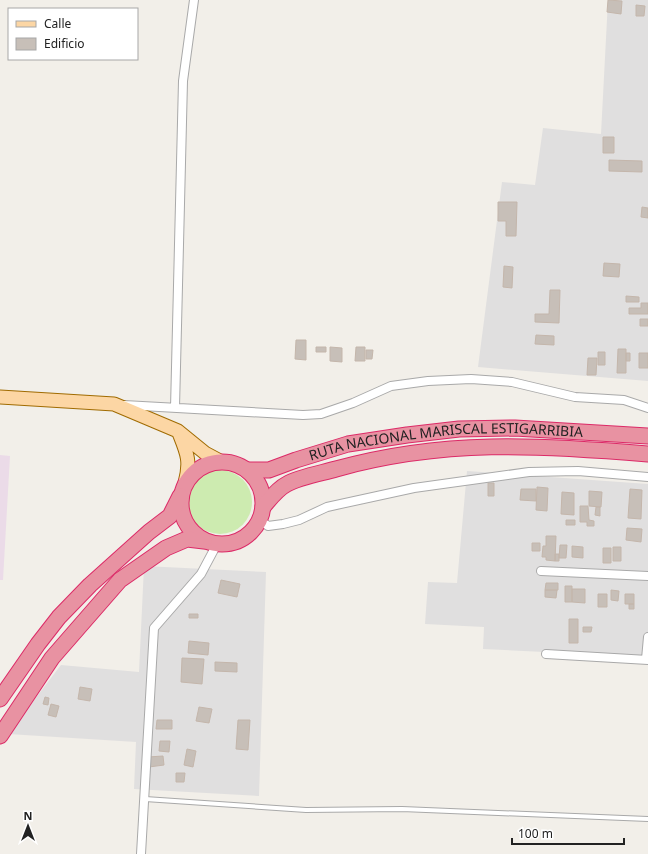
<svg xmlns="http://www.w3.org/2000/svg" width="648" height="854" font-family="'Noto Sans',sans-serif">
<rect width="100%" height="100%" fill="#f2efe9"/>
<!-- residential -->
<path fill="#e0dfdf" d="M 608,0 L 648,0 L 648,381 L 478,367 L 502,182 L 535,185 L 543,128 L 601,134 Z
M 467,471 L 648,484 L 648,657 L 483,649 L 484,627 L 425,624 L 428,582 L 457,583 Z
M 144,566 L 266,572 L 259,796 L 134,789 L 136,742 L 8,734 L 61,665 L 139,672 Z"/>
<!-- industrial -->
<path fill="#ebdbe8" d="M 0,455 L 10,456 L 3,580 L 0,580 Z"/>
<!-- grass -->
<path fill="#cdebb0" d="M188 502a32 32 0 1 1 64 0a32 32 0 1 1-64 0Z"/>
<!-- building -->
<path fill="#c7bfb8" stroke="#c4b6ab" d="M 608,0 L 622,1 L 621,14 L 607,12 Z
M 636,5 L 645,6 L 644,16 L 636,16 Z
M 603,137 L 614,137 L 614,153 L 603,153 Z
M 609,160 L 642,161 L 642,172 L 609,171 Z
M 498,202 L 517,202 L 516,236 L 506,236 L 506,221 L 498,221 Z
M 642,207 L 648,208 L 648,218 L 641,217 Z
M 604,263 L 620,264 L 619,277 L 603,276 Z
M 504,266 L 513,267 L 512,288 L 503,287 Z
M 550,290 L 560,290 L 559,323 L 535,322 L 535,314 L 549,314 Z
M 626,296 L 639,297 L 639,302 L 626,302 Z
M 641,303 L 648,303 L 648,314 L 629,314 L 629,308 L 641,308 Z
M 640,319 L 648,319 L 648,326 L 640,326 Z
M 536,335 L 554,336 L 554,345 L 535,344 Z
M 296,340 L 306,340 L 306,360 L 295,359 Z
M 316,347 L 326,347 L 326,352 L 316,352 Z
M 330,347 L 342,348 L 342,362 L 330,361 Z
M 356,347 L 365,347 L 365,361 L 355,361 Z
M 618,349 L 626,349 L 626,373 L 617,373 Z
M 366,350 L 373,350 L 372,359 L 366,359 Z
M 598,352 L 605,352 L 605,365 L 598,365 Z
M 626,353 L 630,353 L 630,361 L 626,361 Z
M 639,353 L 648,353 L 648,368 L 639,368 Z
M 588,358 L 597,358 L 596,375 L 587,375 Z
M 488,483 L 494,483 L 494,496 L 488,496 Z
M 537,487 L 548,488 L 547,511 L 536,510 Z
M 521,489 L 536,489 L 536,501 L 520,500 Z
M 630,489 L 642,490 L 641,519 L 628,518 Z
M 589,491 L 602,492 L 601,507 L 589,506 Z
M 562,492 L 574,493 L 574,515 L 561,514 Z
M 580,506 L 588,506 L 589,520 L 594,521 L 594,526 L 587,526 L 587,522 L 580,522 Z
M 596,507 L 600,507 L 600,516 L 595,515 Z
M 566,520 L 575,520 L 575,525 L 566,525 Z
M 627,528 L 642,529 L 641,542 L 626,540 Z
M 546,536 L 556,536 L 555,561 L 546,560 L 546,557 L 542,557 L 543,546 L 546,546 Z
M 532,543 L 540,543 L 540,551 L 532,551 Z
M 560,545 L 567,545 L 566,558 L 559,558 Z
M 572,546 L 583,547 L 583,558 L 572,557 Z
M 613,547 L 621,547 L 621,561 L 613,561 Z
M 603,548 L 611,548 L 611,563 L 603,563 Z
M 555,554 L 559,554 L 559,561 L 555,561 Z
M 221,580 L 240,584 L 237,597 L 218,593 Z
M 546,583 L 558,583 L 558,590 L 545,590 Z
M 565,586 L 572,586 L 572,602 L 565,602 Z
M 572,589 L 585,589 L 585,603 L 572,602 Z
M 545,590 L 557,590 L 556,598 L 545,597 Z
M 611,590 L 619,591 L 618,601 L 611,600 Z
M 598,594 L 607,594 L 607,607 L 598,607 Z
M 625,594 L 634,594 L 634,604 L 625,604 Z
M 629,604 L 634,604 L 634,609 L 629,609 Z
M 189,614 L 198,614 L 198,618 L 189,618 Z
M 569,619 L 578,619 L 578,643 L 569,643 Z
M 583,627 L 592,627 L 591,632 L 583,632 Z
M 189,641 L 209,643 L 208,655 L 188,653 Z
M 182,658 L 204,659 L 202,684 L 181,682 Z
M 215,662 L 237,663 L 237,672 L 215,671 Z
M 80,687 L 92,689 L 90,701 L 78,699 Z
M 45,697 L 49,698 L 48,705 L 43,704 Z
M 51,704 L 59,706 L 56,717 L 48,715 Z
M 199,707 L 212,709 L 209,723 L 196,721 Z
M 157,720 L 172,720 L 172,729 L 156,729 Z
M 238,720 L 250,720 L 248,750 L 236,749 Z
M 160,741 L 170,741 L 169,752 L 159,751 Z
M 187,749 L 196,751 L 193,767 L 184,765 Z
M 163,756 L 164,765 L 149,767 L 148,757 Z
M 176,773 L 185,773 L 184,782 L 176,782 Z"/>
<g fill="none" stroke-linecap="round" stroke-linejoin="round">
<!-- lane casing -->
<g stroke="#a9a9a9" stroke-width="6">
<path id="lane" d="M 145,799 L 306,810 L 402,809 L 648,819"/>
</g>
<!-- street casing -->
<g stroke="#a9a9a9" stroke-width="10">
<path id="street" d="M 124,405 L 303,415 L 321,414 L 353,403 L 391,386 L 428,381 L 471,379 L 512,382 L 575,397 L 624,400 L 648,408
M 175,408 L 183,81 L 194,0
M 260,520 L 268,526 L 283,524 L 299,520 L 327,507 L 414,488 L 529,472 L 578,471 L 648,477
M 541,571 L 648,576
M 546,654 L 648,660
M 646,659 L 648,637
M 141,854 L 154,628 L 201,574 L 217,544"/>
</g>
<!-- primary casing -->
<g stroke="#a06b00" stroke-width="15">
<path id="primary" d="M 0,397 L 114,404 L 178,431 L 205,453 L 220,461
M 179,433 C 187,453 191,461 185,483"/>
</g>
<!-- highway casing -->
<g stroke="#dc2a67" stroke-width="17">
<g id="highway">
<circle cx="222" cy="503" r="41"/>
<path id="s1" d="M 247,470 L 269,470 L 296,460 L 348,444 L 407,435 L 459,429 L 515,428 L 648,436"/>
<path d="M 263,507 C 270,499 277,489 287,484 C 299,477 322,473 336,469 C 443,439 539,445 648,454"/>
<path d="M 0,699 L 38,644 L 59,617 L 90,585 L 149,532 L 170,516 L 180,496"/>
<path d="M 0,736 L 52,658 L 120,580 L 166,548 L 187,539 L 204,541"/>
</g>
</g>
<!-- lane -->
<use href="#lane" stroke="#fff" stroke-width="4"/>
<!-- street -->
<use href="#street" stroke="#fff" stroke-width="8"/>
<!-- primary -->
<use href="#primary" stroke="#fcd6a4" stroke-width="13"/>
<!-- highway -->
<use href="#highway" stroke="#e892a2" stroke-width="15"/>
</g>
<g text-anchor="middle" stroke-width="3.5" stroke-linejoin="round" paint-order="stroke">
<!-- street labels -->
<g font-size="14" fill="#222" stroke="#fff">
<text dy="5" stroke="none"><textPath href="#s1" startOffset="203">RUTA NACIONAL MARISCAL ESTIGARRIBIA</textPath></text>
</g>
</g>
<!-- legend -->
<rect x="8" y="8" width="130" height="52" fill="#ffffff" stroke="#a7a7a7"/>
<rect x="16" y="21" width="20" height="6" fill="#fcd6a4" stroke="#a7a7a7"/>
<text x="44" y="28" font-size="12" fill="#222222">Calle</text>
<rect x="16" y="38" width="20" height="12" fill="#c7bfb8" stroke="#a7a7a7"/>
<text x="44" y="48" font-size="12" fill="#222222">Edificio</text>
<!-- north arrow -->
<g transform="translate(28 826)" stroke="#ffffff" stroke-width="3" paint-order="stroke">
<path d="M0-3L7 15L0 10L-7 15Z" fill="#222222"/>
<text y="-6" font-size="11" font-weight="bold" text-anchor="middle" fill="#222222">N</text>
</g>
<!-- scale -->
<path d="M512 838v6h112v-6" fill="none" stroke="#222222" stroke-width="2"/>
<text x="518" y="838" font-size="12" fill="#222222" stroke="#ffffff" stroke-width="3" paint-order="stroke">100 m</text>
</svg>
